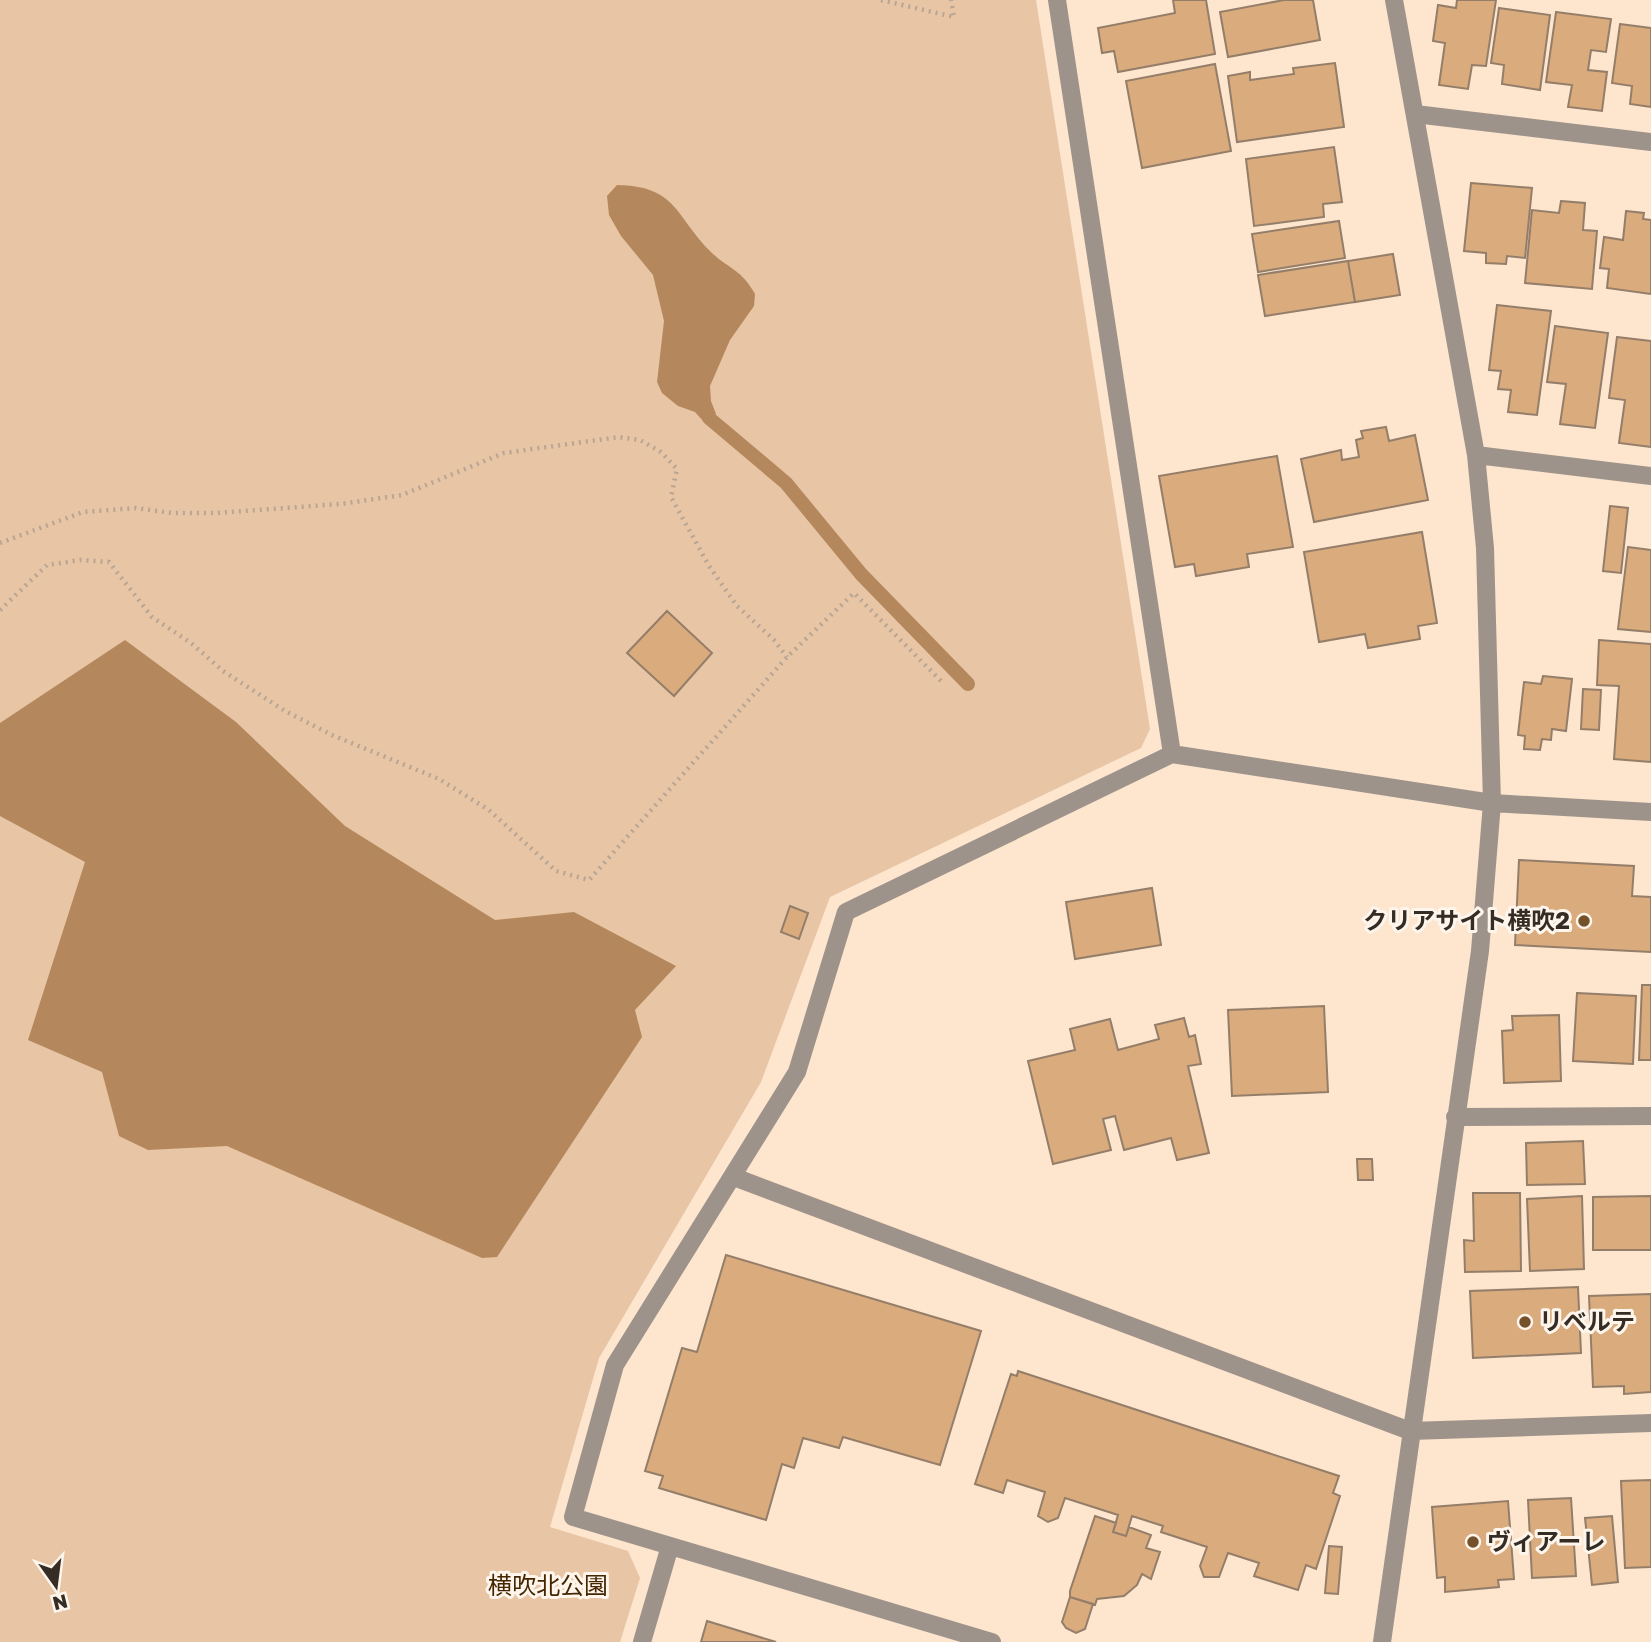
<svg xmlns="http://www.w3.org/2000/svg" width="1651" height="1642" font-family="'Golos Text','Noto Sans JP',sans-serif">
<rect width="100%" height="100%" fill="#fde5ce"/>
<!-- green -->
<path fill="#e7c5a5" d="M 0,0 L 1036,0 L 1150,729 L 1141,748 L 830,897 L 761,1082 L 599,1358 L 550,1527 L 628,1551 L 640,1578 L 620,1642 L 0,1642 Z"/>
<!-- water -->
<path fill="#b4885c" d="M 617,185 C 676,186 675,215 709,250 C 727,269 740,267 755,294 L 754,306 L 730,340 L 710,386 L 711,401 L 716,414 L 704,422 L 695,412 L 678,406 L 662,393 L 657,382 L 664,321 L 653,275 L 621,236 L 609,215 L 607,196 Z
M 125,640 L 236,722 L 345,826 L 495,920 L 574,912 L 676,966 L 635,1010 L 642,1037 L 497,1257 L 482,1258 L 227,1146 L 148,1150 L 119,1136 L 102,1072 L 28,1040 L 85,862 L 0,816 L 0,723 Z"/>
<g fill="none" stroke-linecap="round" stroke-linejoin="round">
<!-- stream -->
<path stroke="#b4885c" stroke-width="14" d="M 709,418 L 786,483 L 861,574 L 968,684"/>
</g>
<!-- building -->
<path fill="#d9ab7d" stroke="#947e6a" stroke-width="2" d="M 1173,0 L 1206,0 L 1215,54 L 1118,72 L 1114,51 L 1102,53 L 1098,28 L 1175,13 Z
M 1284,0 L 1313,0 L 1320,40 L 1228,57 L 1220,12 Z
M 1457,0 L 1496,0 L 1486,66 L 1472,65 L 1468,89 L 1439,85 L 1445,43 L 1433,41 L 1438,5 L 1456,8 Z
M 1499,8 L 1550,15 L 1540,90 L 1502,84 L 1504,65 L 1491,63 Z
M 1556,12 L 1611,19 L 1606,52 L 1591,50 L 1588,70 L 1607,72 L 1602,111 L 1568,107 L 1572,85 L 1546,82 Z
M 1620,24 L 1651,28 L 1651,107 L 1630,104 L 1632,86 L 1612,83 Z
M 1335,63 L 1344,127 L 1237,142 L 1228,76 L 1250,72 L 1250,80 L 1294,74 L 1293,68 Z
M 1215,64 L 1231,151 L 1142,168 L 1126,81 Z
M 1334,147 L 1342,202 L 1323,204 L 1324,217 L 1254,226 L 1246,159 Z
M 1471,183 L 1532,188 L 1525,258 L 1507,256 L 1506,264 L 1486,263 L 1486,253 L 1464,251 Z
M 1561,201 L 1585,203 L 1583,230 L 1597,231 L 1592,289 L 1525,283 L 1532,210 L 1559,213 Z
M 1626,211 L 1644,213 L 1643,219 L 1651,220 L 1651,294 L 1607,288 L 1609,269 L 1600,268 L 1604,237 L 1623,240 Z
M 1339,221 L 1345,258 L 1258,272 L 1252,234 Z
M 1393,254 L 1400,295 L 1355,302 L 1348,261 Z
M 1348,261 L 1355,302 L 1265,316 L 1258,275 Z
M 1497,305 L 1551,311 L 1537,415 L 1508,412 L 1511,390 L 1498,389 L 1501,371 L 1489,370 Z
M 1555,326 L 1608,333 L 1595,428 L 1560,424 L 1566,384 L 1547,382 Z
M 1617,337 L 1651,341 L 1651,447 L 1619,443 L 1625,400 L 1609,398 Z
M 1386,427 L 1389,441 L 1415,435 L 1428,500 L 1314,522 L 1301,459 L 1341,450 L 1342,460 L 1359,457 L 1356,440 L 1363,438 L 1361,431 Z
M 1277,456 L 1293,547 L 1247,554 L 1249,567 L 1196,576 L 1194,564 L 1175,567 L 1159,476 Z
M 1610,506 L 1628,508 L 1621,573 L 1603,571 Z
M 1422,532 L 1437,623 L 1418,626 L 1420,639 L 1368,648 L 1365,634 L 1319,642 L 1304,552 Z
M 1628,547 L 1651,550 L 1651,632 L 1618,629 Z
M 667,611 L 712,653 L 674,696 L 627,653 Z
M 1599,640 L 1651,644 L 1651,762 L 1614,759 L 1619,686 L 1597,685 Z
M 1543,676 L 1572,679 L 1566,731 L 1552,729 L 1551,740 L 1542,739 L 1540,750 L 1524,749 L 1525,736 L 1518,735 L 1524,682 L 1541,684 Z
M 1583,689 L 1601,690 L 1599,730 L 1581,729 Z
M 1519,860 L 1634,866 L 1632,896 L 1651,897 L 1651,952 L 1515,945 Z
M 1152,888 L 1161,945 L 1075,959 L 1066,902 Z
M 790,906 L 808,913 L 799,939 L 781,932 Z
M 1642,985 L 1651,985 L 1651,1060 L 1639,1060 Z
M 1577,993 L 1636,996 L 1633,1064 L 1573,1061 Z
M 1324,1006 L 1328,1092 L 1232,1096 L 1228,1010 Z
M 1559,1015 L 1561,1081 L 1504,1083 L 1502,1031 L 1513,1030 L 1512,1016 Z
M 1184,1018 L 1189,1037 L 1195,1035 L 1201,1064 L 1188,1066 L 1209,1153 L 1177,1160 L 1171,1138 L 1124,1150 L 1115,1116 L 1103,1119 L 1111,1150 L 1053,1164 L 1028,1061 L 1075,1050 L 1070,1029 L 1110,1019 L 1118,1050 L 1159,1039 L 1155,1025 Z
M 1583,1141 L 1585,1184 L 1527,1185 L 1526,1143 Z
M 1357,1159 L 1372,1159 L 1373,1180 L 1358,1180 Z
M 1473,1193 L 1520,1193 L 1521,1271 L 1465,1272 L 1464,1240 L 1474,1241 Z
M 1582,1196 L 1584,1269 L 1530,1271 L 1527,1199 Z
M 1651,1196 L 1651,1250 L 1593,1250 L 1593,1197 Z
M 726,1255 L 981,1331 L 940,1465 L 843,1437 L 839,1448 L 803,1438 L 794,1468 L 782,1464 L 766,1520 L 659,1488 L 663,1476 L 645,1471 L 682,1348 L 697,1352 Z
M 1578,1287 L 1581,1353 L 1473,1358 L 1470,1291 Z
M 1651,1294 L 1651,1392 L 1624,1394 L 1624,1386 L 1593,1387 L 1589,1296 Z
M 1018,1371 L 1339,1476 L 1333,1493 L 1340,1496 L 1316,1569 L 1306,1565 L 1298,1590 L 1254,1576 L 1259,1563 L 1228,1553 L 1219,1577 L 1204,1577 L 1200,1566 L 1207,1547 L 1161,1532 L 1163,1526 L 1132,1516 L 1126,1536 L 1113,1532 L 1118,1515 L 1065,1498 L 1058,1518 L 1048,1522 L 1038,1516 L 1045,1492 L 1007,1480 L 1003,1493 L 975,1484 L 1011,1374 L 1017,1376 Z
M 1651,1480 L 1651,1567 L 1625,1568 L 1621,1481 Z
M 1571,1498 L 1576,1576 L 1532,1578 L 1528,1500 Z
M 1508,1501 L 1514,1579 L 1498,1580 L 1499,1587 L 1445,1592 L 1445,1577 L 1437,1578 L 1432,1507 Z
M 1095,1516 L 1116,1523 L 1113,1532 L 1126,1536 L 1129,1527 L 1151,1535 L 1146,1548 L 1160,1552 L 1151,1579 L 1142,1574 L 1137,1585 L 1124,1596 L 1097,1599 L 1095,1605 L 1070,1597 L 1070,1591 Z
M 1612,1516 L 1618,1582 L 1592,1585 L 1585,1518 Z
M 1329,1546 L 1342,1547 L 1338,1594 L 1325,1593 Z
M 1070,1597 L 1093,1604 L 1085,1629 L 1076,1633 L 1066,1628 L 1062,1622 Z
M 707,1621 L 776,1642 L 701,1642 Z"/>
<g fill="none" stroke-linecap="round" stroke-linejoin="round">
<!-- path -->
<path stroke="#b8a593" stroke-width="4.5" stroke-dasharray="2 5" stroke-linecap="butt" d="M 881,0 L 954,17 L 951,0
M 0,543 L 83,512 L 136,508 L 172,513 L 216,513 L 340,504 L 402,495 L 504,453 L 619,437 L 640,440 L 661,452 L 677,469 L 671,497 L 709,566 L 737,606 L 774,640 L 787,657
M 0,610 L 47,565 L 80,560 L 109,562 L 152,617 L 191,643 L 223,671 L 285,711 L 332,735 L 439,779 L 489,810 L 556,871 L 589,880 L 787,657 L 854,593 L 944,684"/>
<!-- minor -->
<path stroke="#9d938a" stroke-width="18" d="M 1057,0 L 1172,754
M 1415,114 L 1651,142
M 1476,455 L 1651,476
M 1455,1117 L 1651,1116
M 734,1177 L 1410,1431 L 1651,1423
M 642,1642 L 670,1546
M 992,1642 L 573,1517 L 615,1365 L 797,1072 L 846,912 L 1172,754 L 1492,803 L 1651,812
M 1382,1642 L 1480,951 L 1492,803 L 1485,548 L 1476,455 L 1394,0"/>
</g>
<!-- markers -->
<g fill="#75512b" stroke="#fef5ec" stroke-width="2.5">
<circle cx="1584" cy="921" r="7"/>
<circle cx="1525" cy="1322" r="7"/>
<circle cx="1473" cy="1542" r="7"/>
</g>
<g text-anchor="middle" stroke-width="6" stroke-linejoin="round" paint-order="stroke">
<!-- poi labels -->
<g font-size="24" font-weight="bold" fill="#352c24" stroke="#fef5ec" text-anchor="start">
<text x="1570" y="929" text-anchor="end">クリアサイト横吹2</text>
<text x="1539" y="1330">リベルテ</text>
<text x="1487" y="1550">ヴィアーレ</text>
</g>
<!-- park labels -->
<g font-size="24" fill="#442601" stroke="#fef5ec">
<text x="548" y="1594">横吹北公園</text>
</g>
</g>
<!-- north arrow -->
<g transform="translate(56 1586) rotate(166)" stroke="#fef5ec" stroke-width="5" paint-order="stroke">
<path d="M0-5L12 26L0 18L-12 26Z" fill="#352c24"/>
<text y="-10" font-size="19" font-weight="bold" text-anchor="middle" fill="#352c24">N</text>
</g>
</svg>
